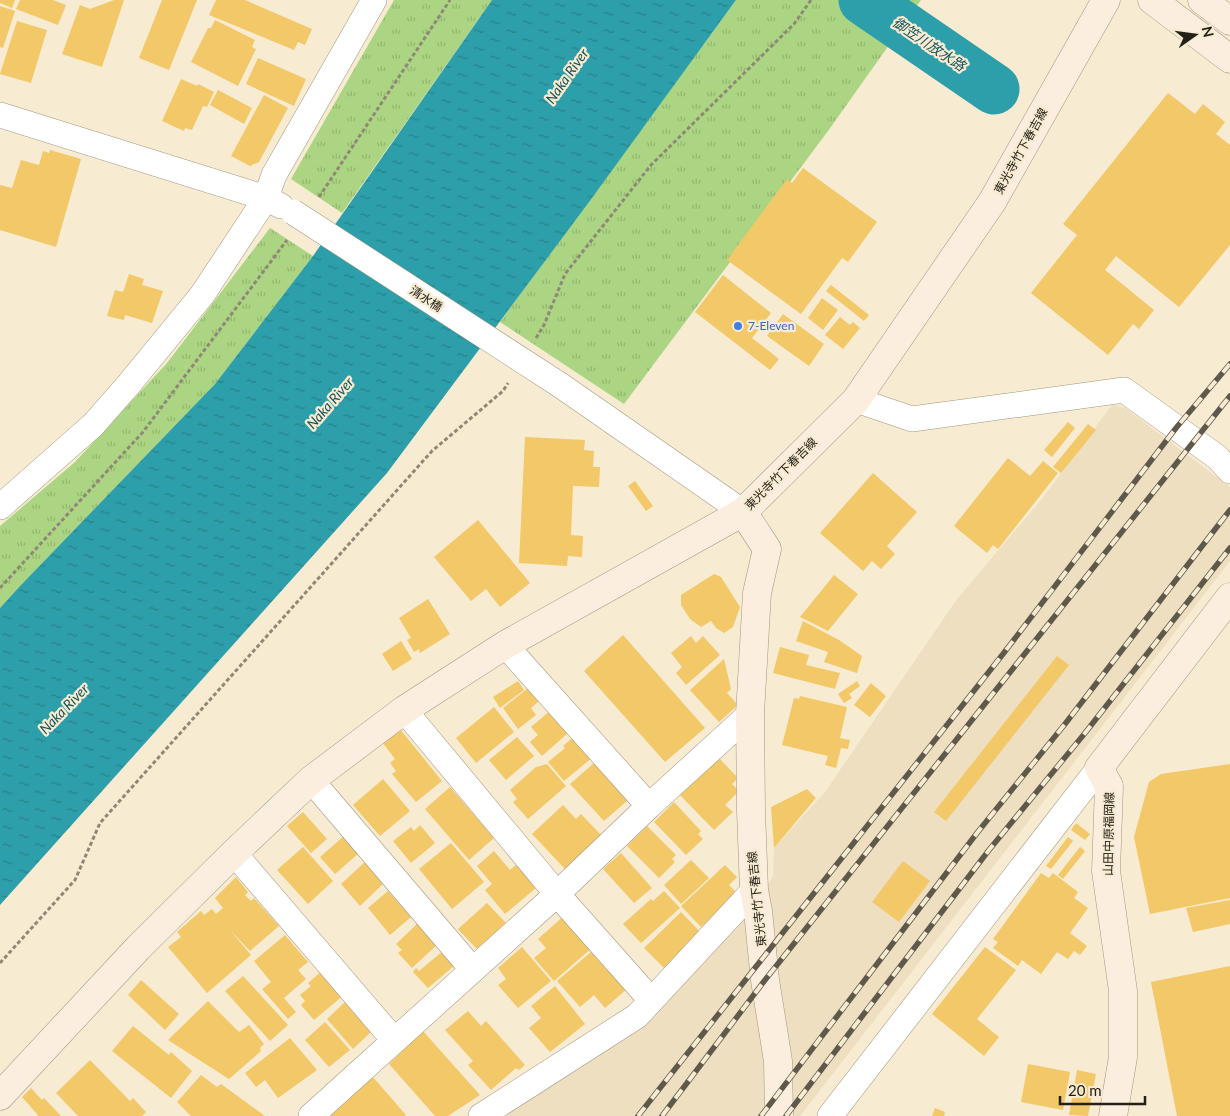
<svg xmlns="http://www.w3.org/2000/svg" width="1230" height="1116" font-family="Lato,'Noto Sans JP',sans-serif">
<defs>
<pattern id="grass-tufts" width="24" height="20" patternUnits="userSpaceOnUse" patternTransform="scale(1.25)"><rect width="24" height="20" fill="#abd582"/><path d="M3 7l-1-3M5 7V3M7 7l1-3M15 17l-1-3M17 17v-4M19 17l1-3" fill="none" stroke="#93b770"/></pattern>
<pattern id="water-ripples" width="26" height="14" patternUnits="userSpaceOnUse" patternTransform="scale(1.25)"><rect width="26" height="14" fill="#2d9faa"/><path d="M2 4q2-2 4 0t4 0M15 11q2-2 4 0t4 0" fill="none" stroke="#268189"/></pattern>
</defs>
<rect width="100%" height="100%" fill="#f7ebd2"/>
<!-- built -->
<path fill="#eddfc0" d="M 1112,405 L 1125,408 L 1230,487 L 1230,561 L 800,1116 L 500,1116 L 654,1017 L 729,928 L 744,915 L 773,877 L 774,848 L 825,792 L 957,599 L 1041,500 Z"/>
<!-- grass -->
<path fill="url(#grass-tufts)" d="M 394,0 L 492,0 L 342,213 L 291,179 Z
M 736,0 L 921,0 L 828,131 L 624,404 L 500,322 Z
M 270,228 L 313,256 L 215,384 L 20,586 L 0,608 L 0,526 L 75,462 L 167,363 Z"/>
<!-- water -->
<path fill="url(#water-ripples)" d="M 492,0 L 736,0 L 589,202 L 387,473 L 0,905 L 0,608 L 20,586 L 215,384 L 313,256 Z"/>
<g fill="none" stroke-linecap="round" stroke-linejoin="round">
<!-- river -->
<path stroke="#2d9faa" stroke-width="51" d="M 864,0 L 994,89"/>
</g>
<!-- building -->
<path fill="#f2c868" d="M 0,0 L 15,0 L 12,8 L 0,3 Z
M 20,0 L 53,0 L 66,5 L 58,25 L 16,9 Z
M 114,0 L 124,0 L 102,67 L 62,54 L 80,5 L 90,9 Z
M 162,0 L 197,0 L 169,70 L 139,58 Z
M 216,0 L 245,0 L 312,29 L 305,45 L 298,42 L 294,50 L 209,15 Z
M 0,6 L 15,11 L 3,48 L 0,47 Z
M 215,20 L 255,40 L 252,47 L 256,49 L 238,86 L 191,62 L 208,28 L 211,28 Z
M 17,21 L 47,30 L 31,83 L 0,74 Z
M 258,58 L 306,79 L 294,106 L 246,84 Z
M 181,79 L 197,86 L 198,84 L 214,92 L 207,107 L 203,106 L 192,130 L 185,128 L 184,131 L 162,121 Z
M 218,90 L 252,108 L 244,124 L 210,105 Z
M 1168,93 L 1195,114 L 1203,104 L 1225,122 L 1216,134 L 1230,145 L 1230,245 L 1179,307 L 1116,256 L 1105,270 L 1154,310 L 1139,329 L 1133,324 L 1108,355 L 1031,293 L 1077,235 L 1063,224 Z
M 264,95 L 288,108 L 259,162 L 250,166 L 231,156 Z
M 50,150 L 81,159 L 56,247 L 0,230 L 0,185 L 12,188 L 21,160 L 39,165 L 43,151 L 49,153 Z
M 803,168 L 877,222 L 848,262 L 842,258 L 801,314 L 727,260 L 787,179 L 792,183 Z
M 129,274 L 144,279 L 142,285 L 163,291 L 152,323 L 125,315 L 124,320 L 107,316 L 115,290 L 123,292 Z
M 723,275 L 771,313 L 752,338 L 779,359 L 770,370 L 695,312 Z
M 831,285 L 869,315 L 864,321 L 826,291 Z
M 822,298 L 838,310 L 823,330 L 808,318 Z
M 783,314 L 824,344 L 809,366 L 767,336 Z
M 840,317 L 850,325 L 853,322 L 860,328 L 843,349 L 825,335 Z
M 1068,422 L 1075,428 L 1052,457 L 1044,450 Z
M 1088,424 L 1096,430 L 1061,473 L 1053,467 Z
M 525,437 L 585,440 L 584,450 L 594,451 L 593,467 L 600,467 L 599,487 L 573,486 L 571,535 L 583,536 L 582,557 L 568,556 L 567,566 L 519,563 Z
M 1008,458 L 1030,476 L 1043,461 L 1058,473 L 998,549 L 993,545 L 987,553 L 954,526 Z
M 873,473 L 917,512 L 887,546 L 895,554 L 881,569 L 872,561 L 863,571 L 820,533 Z
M 635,481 L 653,506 L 646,511 L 628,486 Z
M 478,520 L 530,583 L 500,607 L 486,589 L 471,601 L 434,557 Z
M 714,574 L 721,577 L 740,607 L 733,627 L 724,633 L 716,628 L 711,621 L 701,627 L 690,619 L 681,605 L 681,595 Z
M 834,575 L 858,594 L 828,631 L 800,617 Z
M 428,599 L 450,634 L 420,653 L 419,649 L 414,652 L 407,640 L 411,638 L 399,618 Z
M 803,621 L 839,640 L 862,656 L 857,673 L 824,662 L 828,652 L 796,641 Z
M 623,635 L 705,728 L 665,762 L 584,671 Z
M 691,636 L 696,643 L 703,636 L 720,655 L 686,685 L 676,673 L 682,667 L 671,653 Z
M 401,641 L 412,659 L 393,671 L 382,654 Z
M 780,647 L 809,655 L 806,665 L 840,673 L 835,689 L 773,673 Z
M 1057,656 L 1069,665 L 946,821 L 934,812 Z
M 724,659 L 731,689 L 727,693 L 738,705 L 719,722 L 690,690 Z
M 518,681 L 524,690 L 500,708 L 493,697 Z
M 537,681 L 547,694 L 531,708 L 536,715 L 518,729 L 503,708 Z
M 857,681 L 860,686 L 849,694 L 852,698 L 844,703 L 838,694 Z
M 871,683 L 886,696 L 870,717 L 854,705 Z
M 800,696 L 847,707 L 840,738 L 850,740 L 848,749 L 841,748 L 836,768 L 825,765 L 828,756 L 782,745 L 794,698 L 799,699 Z
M 558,704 L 576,726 L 542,756 L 530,742 L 538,735 L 531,727 Z
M 494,707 L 514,732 L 476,763 L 456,738 Z
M 399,728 L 442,781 L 416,802 L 392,774 L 396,771 L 390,763 L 395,759 L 382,742 Z
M 577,734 L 599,752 L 564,781 L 548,762 L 565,748 L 563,746 Z
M 517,737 L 534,756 L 506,780 L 489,760 Z
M 602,756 L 636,793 L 604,821 L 570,784 Z
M 718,757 L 738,778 L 732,784 L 739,791 L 725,805 L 733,812 L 714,830 L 679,794 Z
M 547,764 L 566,786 L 528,819 L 513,802 L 517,799 L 510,790 L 536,767 Z
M 1230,764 L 1230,898 L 1150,914 L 1134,837 L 1149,782 L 1161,774 Z
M 383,779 L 410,811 L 380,836 L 353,805 Z
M 450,787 L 494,838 L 469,860 L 425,809 Z
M 807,789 L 816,798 L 774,848 L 771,807 Z
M 674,802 L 701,831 L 698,834 L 703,839 L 686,855 L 654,822 Z
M 563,805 L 576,819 L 581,814 L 601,835 L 565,869 L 532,834 Z
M 303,812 L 327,839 L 311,853 L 287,826 Z
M 1076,823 L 1090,834 L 1085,840 L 1071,830 Z
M 420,825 L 435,843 L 411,863 L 393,841 L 411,827 L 414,831 Z
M 647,826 L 676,855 L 672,859 L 675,862 L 659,878 L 627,846 Z
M 344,836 L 359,853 L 335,874 L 320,857 Z
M 1068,837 L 1073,841 L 1051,869 L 1046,866 Z
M 451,843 L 484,882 L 452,909 L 419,869 Z
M 303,847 L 333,881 L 308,904 L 277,870 Z
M 1080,847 L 1085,851 L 1063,879 L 1058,875 Z
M 494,851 L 510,870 L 516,865 L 536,888 L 505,914 L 485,890 L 492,884 L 477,866 Z
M 621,853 L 652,888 L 634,903 L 603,869 Z
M 691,860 L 709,878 L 681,904 L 664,885 Z
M 366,861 L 385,882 L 360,906 L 341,884 Z
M 903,861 L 930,881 L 899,922 L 872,902 Z
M 725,865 L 737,877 L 729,885 L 737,893 L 701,927 L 681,906 Z
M 1041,873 L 1049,878 L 1053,873 L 1078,892 L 1074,898 L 1088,908 L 1070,933 L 1087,946 L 1080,955 L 1074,951 L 1068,959 L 1057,952 L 1041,974 L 1022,960 L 1018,966 L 993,948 L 998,942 L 993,939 Z
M 236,877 L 248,892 L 245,895 L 251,901 L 254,898 L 279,926 L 250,951 L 229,929 L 251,955 L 207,993 L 168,947 L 181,937 L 177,932 L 201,911 L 204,915 L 212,909 L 216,914 L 223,908 L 215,898 Z
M 388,891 L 411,917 L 390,935 L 368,908 Z
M 664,891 L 680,908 L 641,943 L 623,924 L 651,899 L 653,901 Z
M 1230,900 L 1230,924 L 1193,932 L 1186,908 Z
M 487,903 L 506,923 L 477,949 L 458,929 Z
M 681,912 L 701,933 L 664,968 L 644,948 Z
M 565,915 L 593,947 L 554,981 L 534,958 L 546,948 L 538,939 Z
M 419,922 L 439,943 L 412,968 L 398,953 L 402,950 L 396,944 Z
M 285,935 L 308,962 L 298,970 L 306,979 L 284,998 L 296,1012 L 288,1019 L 262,989 L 271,982 L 254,961 Z
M 522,947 L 551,981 L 518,1008 L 498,985 L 506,979 L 498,968 Z
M 985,947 L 1016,970 L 977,1019 L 999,1037 L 984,1056 L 932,1014 Z
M 443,951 L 455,965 L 428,988 L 413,972 L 416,968 L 419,971 Z
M 591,952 L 606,969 L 609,966 L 628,988 L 605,1008 L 594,995 L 580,1007 L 557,981 Z
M 1230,966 L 1230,1116 L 1177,1116 L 1151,982 Z
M 324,969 L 345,994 L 314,1020 L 301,1005 L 305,1001 L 300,995 L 311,986 L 308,983 Z
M 243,976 L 288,1025 L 270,1041 L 225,991 Z
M 141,980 L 179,1014 L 165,1030 L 128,995 Z
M 555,986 L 585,1024 L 550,1052 L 529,1028 L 541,1018 L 531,1006 Z
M 208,1001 L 239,1032 L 249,1025 L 264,1044 L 260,1048 L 261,1051 L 229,1079 L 168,1040 Z
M 345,1002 L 371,1032 L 353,1049 L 327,1019 Z
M 468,1011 L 481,1026 L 486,1021 L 525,1065 L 519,1070 L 516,1068 L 491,1090 L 468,1065 L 473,1061 L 445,1030 Z
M 325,1022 L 350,1050 L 329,1067 L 305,1040 Z
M 133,1026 L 169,1055 L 171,1052 L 192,1071 L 171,1098 L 112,1051 Z
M 423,1031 L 480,1095 L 448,1116 L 435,1116 L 389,1064 Z
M 290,1038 L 317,1070 L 278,1098 L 265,1080 L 256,1087 L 245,1073 Z
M 90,1060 L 130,1101 L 133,1098 L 146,1112 L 142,1116 L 78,1116 L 56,1093 Z
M 1028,1064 L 1070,1072 L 1063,1110 L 1021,1102 Z
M 1077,1070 L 1096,1074 L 1088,1116 L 1069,1115 Z
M 201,1075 L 217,1087 L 221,1084 L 265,1116 L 191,1116 L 177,1102 Z
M 372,1076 L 406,1115 L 404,1116 L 327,1116 Z
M 31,1088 L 42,1100 L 44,1098 L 61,1116 L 37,1116 L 38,1115 L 22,1097 Z
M 935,1108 L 945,1112 L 944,1116 L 932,1116 Z"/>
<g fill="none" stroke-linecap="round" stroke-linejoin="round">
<!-- street casing -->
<g stroke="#a0967f" stroke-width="26">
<path id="street" d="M 0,115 L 266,198 L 281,206
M 560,385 L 743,512
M 856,400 L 912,419 L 1124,390 L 1217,457 L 1230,471
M 0,507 L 93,425 L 129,384 L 202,295 L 266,198 L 274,175 L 374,0
M 505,645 L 649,806
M 404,710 L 557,894 L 651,1000
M 311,780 L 473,970
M 234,853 L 394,1040
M 311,1116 L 557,894 L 649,806 L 750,714
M 481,1116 L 637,1016 L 754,890
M 830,1116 L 1099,768"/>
</g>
<!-- secondary casing -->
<g stroke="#a0967f" stroke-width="29">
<path id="secondary" d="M 1152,0 L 1230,59
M 1202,0 L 1230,21
M 743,512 L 767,549 L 757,593 L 750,714 L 751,811 L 754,890 L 758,911 L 765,980 L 778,1061 L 779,1116
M 0,1096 L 138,948 L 234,853 L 311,780 L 404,710 L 505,645 L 743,512 L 856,400 L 992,202 L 1106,0
M 1113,1116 L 1123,1057 L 1123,991 L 1106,871 L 1109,786 L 1099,768 L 1230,597"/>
</g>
<!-- path -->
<path stroke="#908877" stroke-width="3" stroke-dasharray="4 2.5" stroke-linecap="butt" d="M 319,197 L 450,0
M 536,338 L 544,325 L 565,274 L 651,165 L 794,24 L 811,0
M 0,588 L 143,432 L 287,240
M 0,963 L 75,880 L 100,823 L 432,451 L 503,391 L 508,383"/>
<!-- street -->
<use href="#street" stroke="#fff" stroke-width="25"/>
<!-- secondary -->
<use href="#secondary" stroke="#fceede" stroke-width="28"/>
<!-- rail casing -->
<g stroke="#5f594c" stroke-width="5.5">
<path id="rail" d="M 638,1116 L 1003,654 L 1176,428 L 1230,364
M 662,1116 L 765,980 L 1230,396
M 761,1116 L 977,833 L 1065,724 L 1230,510
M 786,1116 L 989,850 L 1085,733 L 1230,548"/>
</g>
<!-- rail -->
<use href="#rail" stroke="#f7ebd2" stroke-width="4" stroke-dasharray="11" stroke-linecap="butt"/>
<!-- street-bridge casing -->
<g stroke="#a0967f" stroke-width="26" stroke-linecap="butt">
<path id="street-bridge" d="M 293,212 L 560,385"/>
</g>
<!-- street-bridge -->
<use href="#street-bridge" stroke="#fff" stroke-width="25"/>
</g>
<!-- markers -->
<circle fill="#3f7fe0" stroke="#f7ebd2" stroke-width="2" cx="738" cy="326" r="5"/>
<g text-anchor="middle" stroke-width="4.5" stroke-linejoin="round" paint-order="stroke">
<!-- street labels -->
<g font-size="12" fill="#242017" stroke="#f7ebd2">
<text transform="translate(1021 151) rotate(-61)" y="4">東光寺竹下春吉線</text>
<text transform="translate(426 299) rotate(33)" y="4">清水橋</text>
<text transform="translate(781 474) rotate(-45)" y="4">東光寺竹下春吉線</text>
<text transform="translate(1109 834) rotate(-89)" y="4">山田中原福岡線</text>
<text transform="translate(757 899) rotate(-96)" y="4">東光寺竹下春吉線</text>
</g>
<!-- shop labels -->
<g font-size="12" fill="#366cbe" stroke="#f7ebd2" text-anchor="start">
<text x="748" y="330">7-Eleven</text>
</g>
<!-- water labels -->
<g font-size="14" font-style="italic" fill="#145259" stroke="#f7ebd2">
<text transform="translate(929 44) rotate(34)" y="5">御笠川放水路</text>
<text transform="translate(567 76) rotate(-55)" y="5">Naka River</text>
<text transform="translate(330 403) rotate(-49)" y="5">Naka River</text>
<text transform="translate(64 709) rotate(-46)" y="5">Naka River</text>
</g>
</g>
<!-- north arrow -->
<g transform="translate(1195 35) rotate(76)" stroke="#f7ebd2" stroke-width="4" paint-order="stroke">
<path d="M0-4L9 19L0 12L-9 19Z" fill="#242017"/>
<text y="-8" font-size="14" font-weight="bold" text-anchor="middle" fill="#242017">N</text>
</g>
<!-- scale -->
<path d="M1060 1096v8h85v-8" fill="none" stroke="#242017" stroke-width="2.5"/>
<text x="1068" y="1096" font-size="15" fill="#242017" stroke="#f7ebd2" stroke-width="4" paint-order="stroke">20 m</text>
</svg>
